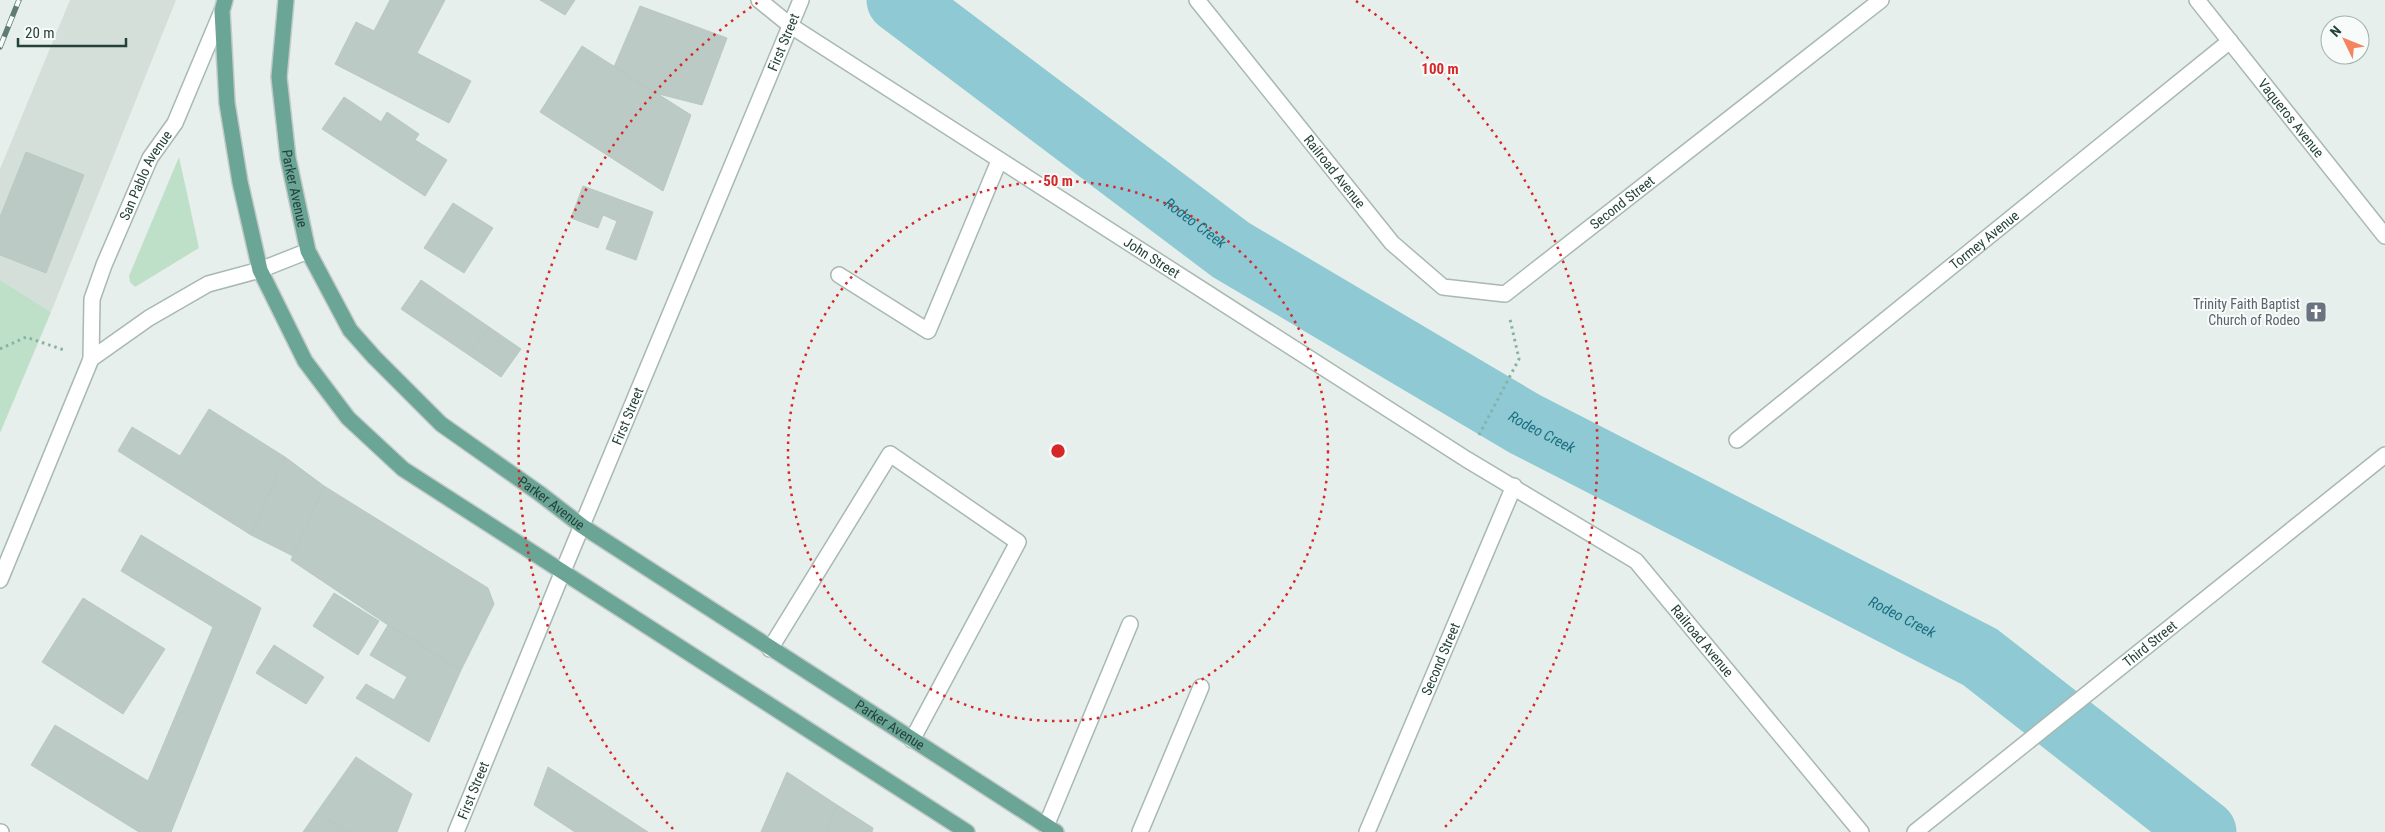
<svg xmlns="http://www.w3.org/2000/svg" width="2385" height="832" font-family="'Roboto Condensed',sans-serif">
<rect width="100%" height="100%" fill="#e6efeb"/>
<!-- built -->
<path fill="#d4dfda" d="M 70,0 L 176,0 L 51,312 L 0,280 L 0,169 Z"/>
<!-- green -->
<path fill="#bfe0c8" d="M 179,157 L 199,248 L 135,287 L 130,282 L 129,276 Z
M 0,280 L 51,312 L 0,433 Z"/>
<g fill="none" stroke-linecap="round" stroke-linejoin="round">
<!-- river -->
<path stroke="#8ec9d4" stroke-width="65" id="s1" d="M 899,0 L 1231,250 L 1525,424 L 1980,657 L 2204,832"/>
</g>
<!-- building -->
<path fill="#bbcac4" stroke="#b8c9c2" d="M 390,0 L 445,0 L 417,53 L 471,81 L 449,123 L 335,64 L 356,22 L 374,31 Z
M 540,0 L 575,0 L 565,15 Z
M 640,6 L 727,38 L 702,105 L 655,93 L 614,67 Z
M 582,46 L 691,115 L 663,191 L 540,112 Z
M 344,97 L 381,122 L 387,112 L 419,134 L 415,140 L 447,160 L 425,196 L 322,129 Z
M 26,152 L 84,175 L 46,273 L 0,255 L 0,217 Z
M 583,186 L 653,212 L 636,260 L 606,249 L 617,221 L 603,215 L 598,228 L 571,218 Z
M 453,203 L 493,228 L 464,273 L 424,248 Z
M 421,280 L 489,327 L 469,355 L 401,309 Z
M 489,327 L 521,349 L 501,377 L 469,355 Z
M 209,409 L 285,457 L 251,535 L 118,451 L 132,427 L 180,456 Z
M 285,457 L 324,486 L 293,556 L 251,535 Z
M 324,486 L 488,588 L 494,604 L 461,670 L 388,625 L 291,560 Z
M 141,535 L 261,608 L 171,832 L 139,832 L 31,765 L 55,725 L 148,781 L 213,627 L 121,571 Z
M 334,593 L 379,621 L 358,655 L 313,626 Z
M 83,598 L 165,649 L 123,714 L 42,662 Z
M 388,625 L 461,670 L 429,742 L 356,698 L 366,684 L 394,700 L 407,677 L 370,655 Z
M 274,645 L 324,677 L 306,704 L 256,673 Z
M 356,757 L 412,794 L 397,832 L 348,832 L 317,812 Z
M 548,767 L 648,832 L 575,832 L 534,805 Z
M 787,772 L 837,805 L 826,832 L 761,832 Z
M 837,805 L 873,828 L 872,832 L 826,832 Z
M 317,812 L 348,832 L 303,832 Z"/>
<g fill="none" stroke-linecap="round" stroke-linejoin="round">
<!-- minor casing -->
<g stroke="#a8b8b2" stroke-width="18">
<g id="minor">
<path id="s2" d="M 759,0 L 791,26 L 1466,459 L 1636,561 L 1861,832"/>
<path id="s3" d="M 1197,0 L 1392,243 L 1443,287 L 1505,294 L 1881,0"/>
<path id="s4" d="M 2197,0 L 2385,236"/>
<path d="M 839,275 L 928,331 L 999,161"/>
<path id="s5" d="M 91,359 L 92,299 L 104,265 L 150,158 L 175,123 L 222,11"/>
<path id="s6" d="M 1737,440 L 2230,41"/>
<path d="M 0,580 L 91,359 L 149,318 L 208,284 L 260,270 L 308,251"/>
<path d="M 770,649 L 890,454 L 1018,542 L 912,740"/>
<path d="M 1046,826 L 1130,624"/>
<path d="M 0,832 L 1,832"/>
<path id="s7" d="M 456,832 L 563,571 L 801,0"/>
<path d="M 1140,832 L 1201,687"/>
<path id="s8" d="M 1367,832 L 1514,486"/>
<path id="s9" d="M 1915,832 L 2385,455"/>
</g>
</g>
<!-- major casing -->
<g stroke="#c2cac8" stroke-width="18">
<g id="major">
<path d="M 225,0 L 222,11 L 227,103 L 240,182 L 260,270 L 305,361 L 348,418 L 403,469 L 967,832"/>
<path id="s10" d="M 286,0 L 279,77 L 288,158 L 308,251 L 350,330 L 374,357 L 441,424 L 539,493 L 582,526 L 1056,832"/>
</g>
</g>
<!-- path -->
<path stroke="#86b3a5" stroke-width="3" stroke-dasharray="2.5 4" stroke-linecap="butt" d="M 0,349 L 26,337 L 64,350
M 1479,435 L 1519,359 L 1510,319"/>
<!-- minor -->
<use href="#minor" stroke="#fff" stroke-width="15"/>
<!-- major -->
<use href="#major" stroke="#6aa596" stroke-width="15"/>
<!-- rail casing -->
<g stroke="#5f7d75" stroke-width="5.5">
<path id="rail" d="M 0,47 L 19,0"/>
</g>
<!-- rail -->
<use href="#rail" stroke="#f7fbf9" stroke-width="4" stroke-dasharray="11" stroke-linecap="butt"/>
</g>
<!-- distance rings -->
<g fill="none" stroke="#d62828" stroke-width="2.5" stroke-dasharray="2.5 5">
<circle cx="1058" cy="451" r="270"/>
<path d="M673 829A540 540 0 0 1 760 1M1356 1A540 540 0 0 1 1443 829"/>
</g>
<!-- icons -->
<defs>
<g id="church-square" transform="scale(1.125)"><rect x="-9" y="-9" width="18" height="18" rx="4" fill="#6b7280" stroke="#f7fbf9"/><path d="M-1.2-6h2.4v3.5h3.3v2.4h-3.3V6h-2.4V-.1h-3.3v-2.4h3.3Z" fill="#fff"/></g>
</defs>
<g fill-rule="evenodd">
<use href="#church-square" x="2316" y="312"/>
</g>
<g text-anchor="middle" stroke-width="4" stroke-linejoin="round" paint-order="stroke">
<!-- street labels -->
<g font-size="14" fill="#24423a" stroke="#f7fbf9">
<text dy="5" stroke="none"><textPath href="#s7" startOffset="855">First Street</textPath></text>
<text dy="5" stroke="none"><textPath href="#s4" startOffset="151">Vaqueros Avenue</textPath></text>
<text dy="5" stroke="none"><textPath href="#s3" startOffset="220">Railroad Avenue</textPath></text>
<text dy="5" stroke="none"><textPath href="#s5" startOffset="195">San Pablo Avenue</textPath></text>
<text dy="5" stroke="none"><textPath href="#s10" startOffset="190">Parker Avenue</textPath></text>
<text dy="5" stroke="none"><textPath href="#s3" startOffset="590">Second Street</textPath></text>
<text dy="5" stroke="none"><textPath href="#s6" startOffset="318">Tormey Avenue</textPath></text>
<text dy="5" stroke="none"><textPath href="#s2" startOffset="470">John Street</textPath></text>
<text dy="5" stroke="none"><textPath href="#s7" startOffset="450">First Street</textPath></text>
<text dy="5" stroke="none"><textPath href="#s10" startOffset="610">Parker Avenue</textPath></text>
<text dy="5" stroke="none"><textPath href="#s2" startOffset="1145">Railroad Avenue</textPath></text>
<text dy="5" stroke="none"><textPath href="#s9" startOffset="301">Third Street</textPath></text>
<text dy="5" stroke="none"><textPath href="#s8" startOffset="188">Second Street</textPath></text>
<text dy="5" stroke="none"><textPath href="#s10" startOffset="1015">Parker Avenue</textPath></text>
<text dy="5" stroke="none"><textPath href="#s7" startOffset="45">First Street</textPath></text>
</g>
<!-- worship labels -->
<g font-size="14" fill="#5b616d" stroke="#f7fbf9" text-anchor="end">
<text x="2300" y="309">Trinity Faith Baptist<tspan x="2300" dy="16">Church of Rodeo</tspan></text>
</g>
<!-- water labels -->
<g font-size="15" font-style="italic" fill="#1c6f80" stroke="#f7fbf9">
<text dy="5" stroke="none"><textPath href="#s1" startOffset="371">Rodeo Creek</textPath></text>
<text dy="5" stroke="none"><textPath href="#s1" startOffset="776">Rodeo Creek</textPath></text>
<text dy="5" stroke="none"><textPath href="#s1" startOffset="1181">Rodeo Creek</textPath></text>
</g>
</g>
<circle cx="1058" cy="451" r="8" fill="#d62828" stroke="#f7fbf9" stroke-width="2.5"/>
<g font-size="15" text-anchor="middle" font-weight="bold" fill="#d62828" stroke="#f7fbf9" stroke-width="4" stroke-linejoin="round" paint-order="stroke">
<text x="1440" y="74">100 m</text>
<text x="1058" y="186">50 m</text>
</g>
<!-- north arrow -->
<g transform="translate(2345 40) rotate(313)"><circle r="24" fill="#f7fbf9" stroke="#a3b1ad"/>
<path d="M0-4L9 19L0 12L-9 19Z" fill="#f4845f"/>
<text y="-8" font-size="14" font-weight="bold" text-anchor="middle" fill="#24423a">N</text>
</g>
<!-- scale -->
<path d="M18 38v8h108v-8" fill="none" stroke="#24423a" stroke-width="2.5"/>
<text x="25" y="38" font-size="15" fill="#24423a" stroke="#f7fbf9" stroke-width="4" paint-order="stroke">20 m</text>
</svg>
